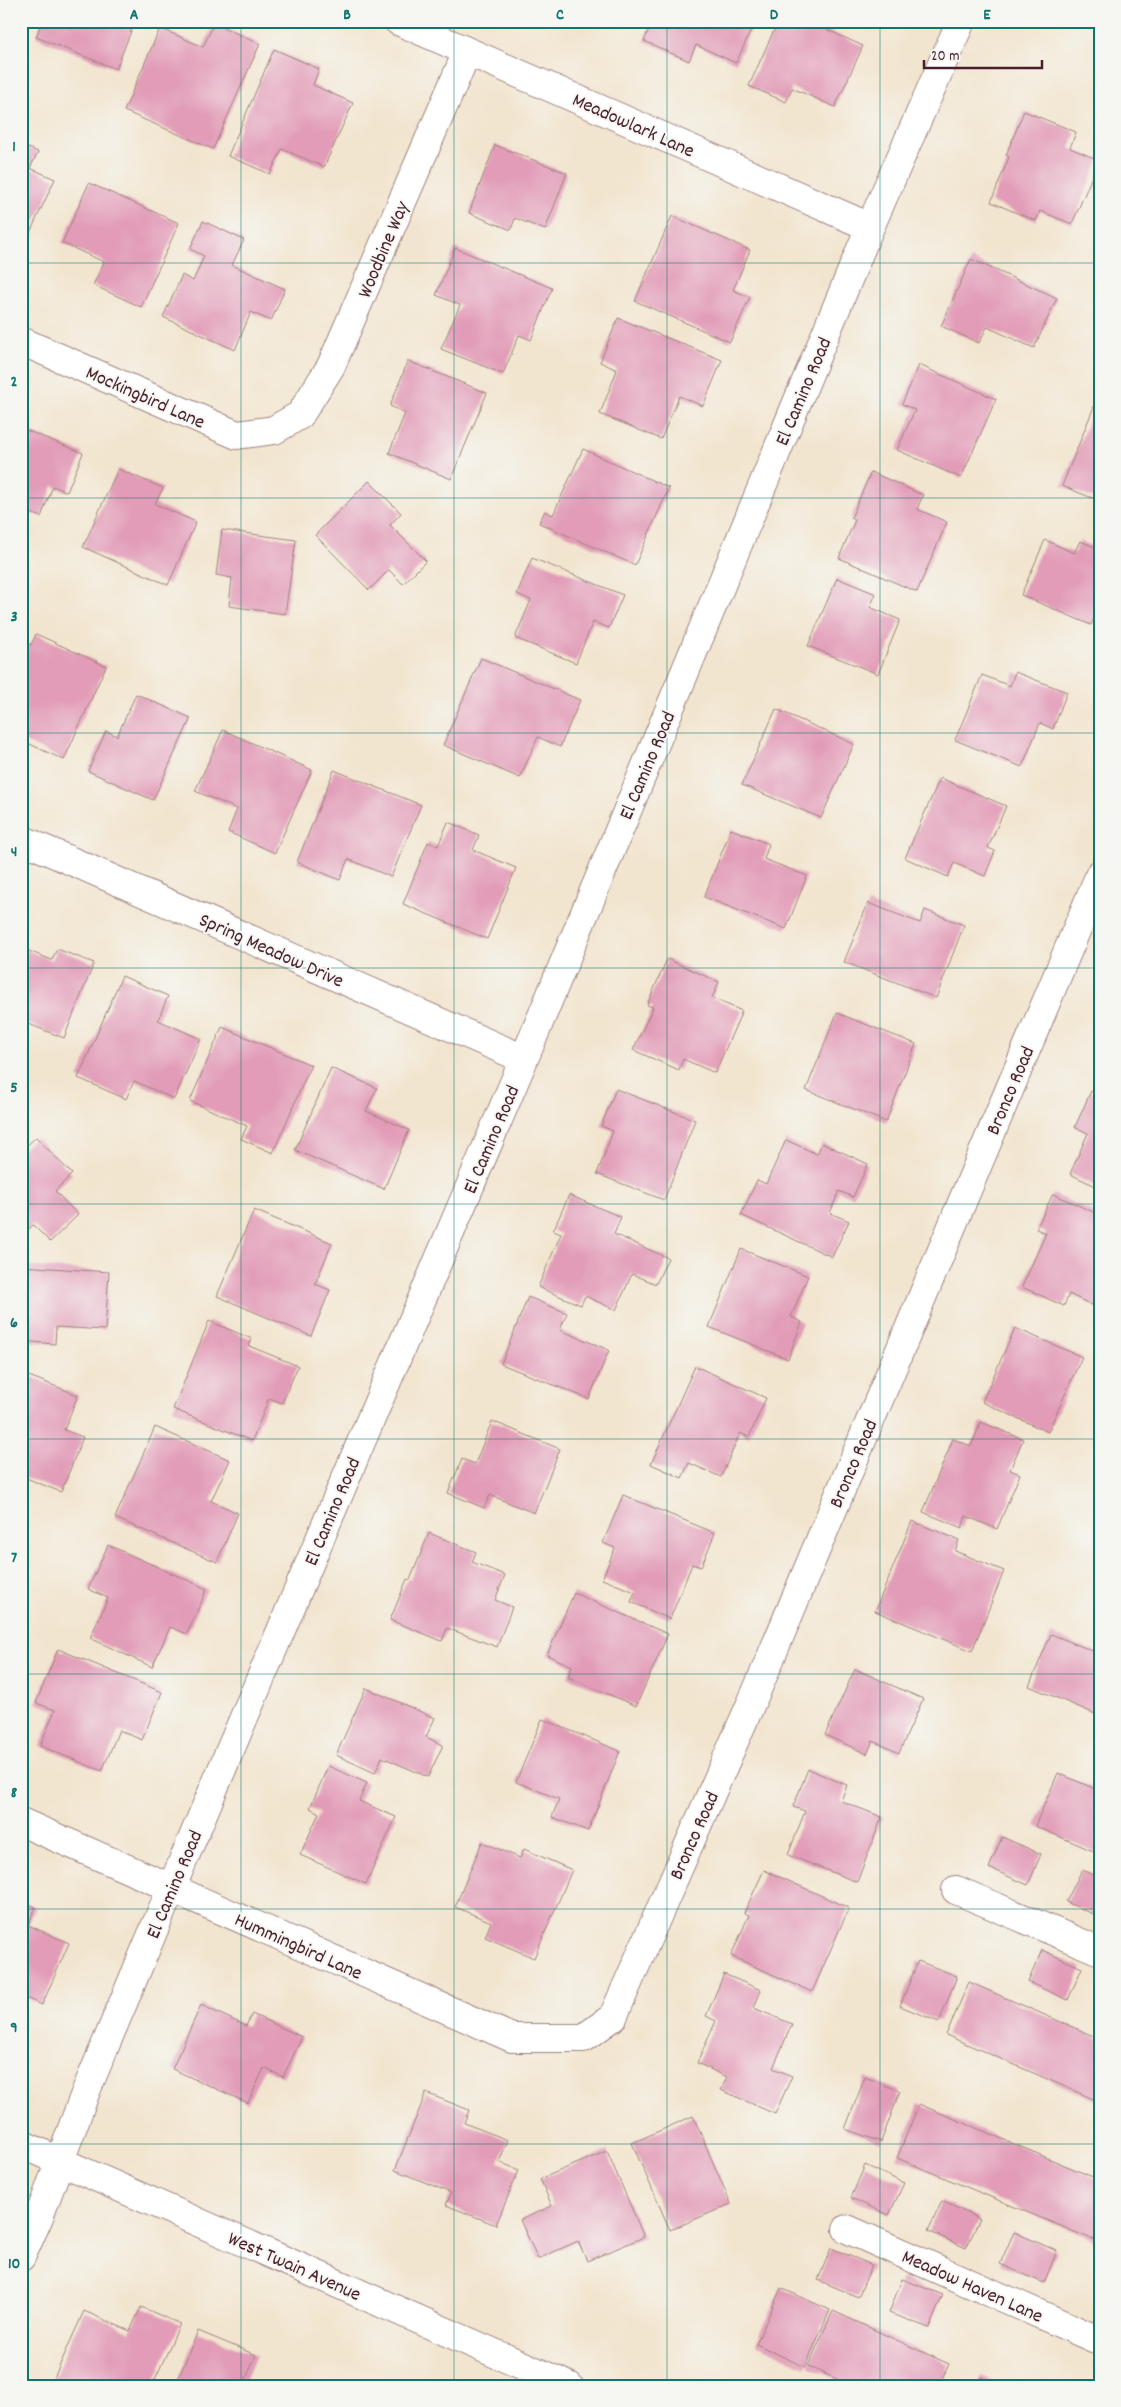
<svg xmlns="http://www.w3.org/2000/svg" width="1121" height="2407" font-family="Dekko,sans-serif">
<rect width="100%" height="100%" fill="#f6f6f2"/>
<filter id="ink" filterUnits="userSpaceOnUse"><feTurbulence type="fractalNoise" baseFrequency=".02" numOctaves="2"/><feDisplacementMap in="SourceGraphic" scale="10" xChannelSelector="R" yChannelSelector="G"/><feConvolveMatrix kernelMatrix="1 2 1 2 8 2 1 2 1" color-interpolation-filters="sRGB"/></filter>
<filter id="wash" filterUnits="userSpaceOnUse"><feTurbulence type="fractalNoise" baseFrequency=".0096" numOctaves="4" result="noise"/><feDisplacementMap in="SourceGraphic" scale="20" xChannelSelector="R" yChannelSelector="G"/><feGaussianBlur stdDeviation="1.12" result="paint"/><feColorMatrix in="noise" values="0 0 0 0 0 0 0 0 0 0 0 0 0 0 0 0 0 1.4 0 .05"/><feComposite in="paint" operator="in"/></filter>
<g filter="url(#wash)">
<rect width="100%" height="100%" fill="#f2e5cf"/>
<g id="blocks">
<!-- building -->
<path fill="#e29cb8" d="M 42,21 L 135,21 L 116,69 L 36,37 Z
M 652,21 L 755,21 L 736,63 L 696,45 L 689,61 L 644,41 Z
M 778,21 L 808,21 L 863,46 L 835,107 L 792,88 L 786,102 L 749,86 Z
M 214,23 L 260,44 L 213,149 L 124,111 L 160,28 L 203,47 Z
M 274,49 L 319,69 L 313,85 L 353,103 L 324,167 L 282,149 L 270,174 L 228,156 Z
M 1024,111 L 1076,132 L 1070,148 L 1099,160 L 1072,224 L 1040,211 L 1036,221 L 991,202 L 1009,157 L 1006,155 Z
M 21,145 L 38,152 L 30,168 L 55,179 L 27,239 L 21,236 Z
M 495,145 L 567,173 L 545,230 L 515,218 L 511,230 L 469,213 Z
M 89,183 L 179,223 L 141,307 L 93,285 L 104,262 L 62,243 Z
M 672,216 L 750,250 L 733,290 L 750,297 L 730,342 L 635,301 Z
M 203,221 L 244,240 L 232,265 L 285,289 L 271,321 L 251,312 L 235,350 L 163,317 L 182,275 L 193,281 L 204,256 L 190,249 Z
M 455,248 L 552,288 L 531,340 L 519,335 L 503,374 L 441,349 L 460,305 L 436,295 Z
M 971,259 L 1057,298 L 1034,348 L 987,327 L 979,343 L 941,326 Z
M 618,318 L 722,360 L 703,406 L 679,396 L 661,439 L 600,414 L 617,370 L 600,362 Z
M 408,361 L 487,393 L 451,479 L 389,453 L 405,413 L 390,406 Z
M 919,365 L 996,399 L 961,478 L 897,450 L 915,410 L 902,404 Z
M 1095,404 L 1100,406 L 1100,501 L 1062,486 Z
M 21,428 L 83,453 L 67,492 L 53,486 L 41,517 L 21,509 Z
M 583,449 L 669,488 L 635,565 L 539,523 L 545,511 L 553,515 Z
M 118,469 L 163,488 L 155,504 L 196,522 L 168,585 L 83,547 Z
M 871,472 L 923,495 L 917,509 L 947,522 L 917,592 L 839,558 L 855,520 L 851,518 Z
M 369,481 L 401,513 L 390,525 L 426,561 L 403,584 L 389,570 L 369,590 L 315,535 Z
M 222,530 L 296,540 L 285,614 L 229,606 L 232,578 L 216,575 Z
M 1045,540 L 1074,553 L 1080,541 L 1100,549 L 1100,604 L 1091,625 L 1021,595 Z
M 532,558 L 623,595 L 609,628 L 593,622 L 576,663 L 515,638 L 531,600 L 517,594 Z
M 837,578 L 876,594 L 870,607 L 900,620 L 878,674 L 808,646 Z
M 36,634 L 106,666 L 64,760 L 21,740 L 21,729 L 26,718 L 21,716 L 21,641 L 31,645 Z
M 481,658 L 580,700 L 560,747 L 538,737 L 520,778 L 443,745 Z
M 1015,672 L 1067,692 L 1053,729 L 1040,723 L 1022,767 L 955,740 L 982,675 L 1010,686 Z
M 136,694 L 191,718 L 153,800 L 88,771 L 106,731 L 117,736 Z
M 776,709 L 854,744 L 821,818 L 742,785 Z
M 223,730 L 312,770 L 275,853 L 228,832 L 237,809 L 195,791 Z
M 334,770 L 421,805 L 391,877 L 348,859 L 340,880 L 297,862 Z
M 940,778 L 1006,806 L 988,848 L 995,851 L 985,876 L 954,863 L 948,877 L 905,858 Z
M 448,822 L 479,835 L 473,850 L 516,868 L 487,939 L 403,904 L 428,842 L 438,846 Z
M 731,829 L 769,844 L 764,859 L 807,876 L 786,929 L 704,897 Z
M 868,903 L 920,923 L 925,910 L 964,925 L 936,998 L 844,962 Z
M 21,948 L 52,960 L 57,949 L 94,963 L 64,1038 L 21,1021 Z
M 667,959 L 719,982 L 712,998 L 742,1011 L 715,1073 L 683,1059 L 679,1070 L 633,1050 L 653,1007 L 647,1005 Z
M 122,976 L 168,996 L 158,1020 L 201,1039 L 174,1099 L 134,1081 L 126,1099 L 78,1078 Z
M 837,1013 L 916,1044 L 886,1122 L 806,1090 Z
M 222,1027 L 311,1065 L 273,1153 L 241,1139 L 247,1126 L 190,1101 Z
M 331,1068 L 377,1088 L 366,1111 L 409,1130 L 384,1189 L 295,1150 Z
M 616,1089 L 695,1120 L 664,1200 L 597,1174 L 613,1131 L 601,1126 Z
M 1091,1091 L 1100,1095 L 1100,1188 L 1070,1174 L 1088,1133 L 1075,1127 Z
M 36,1137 L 72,1174 L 55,1191 L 78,1215 L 50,1242 L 33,1225 L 21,1237 L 21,1151 Z
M 786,1140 L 817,1154 L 822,1143 L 868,1164 L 853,1197 L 839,1191 L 830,1213 L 849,1221 L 832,1257 L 741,1215 L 757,1180 L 766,1184 Z
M 1053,1194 L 1100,1215 L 1098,1308 L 1069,1294 L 1064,1306 L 1022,1287 L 1046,1233 L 1036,1229 Z
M 569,1195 L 621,1217 L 614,1234 L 668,1258 L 656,1284 L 632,1274 L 616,1310 L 585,1296 L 581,1305 L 538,1287 L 561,1234 L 553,1231 Z
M 254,1210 L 332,1243 L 315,1284 L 330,1290 L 311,1336 L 217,1296 Z
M 741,1249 L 808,1276 L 791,1317 L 802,1322 L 788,1359 L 709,1327 Z
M 21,1266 L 109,1272 L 105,1330 L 56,1327 L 55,1344 L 21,1341 Z
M 528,1297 L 567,1313 L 560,1330 L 609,1350 L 589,1399 L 501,1364 Z
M 209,1321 L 252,1339 L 249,1346 L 298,1366 L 282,1403 L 269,1398 L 252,1441 L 173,1409 Z
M 1015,1328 L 1082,1357 L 1048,1432 L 982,1402 Z
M 695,1366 L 766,1398 L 749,1437 L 740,1433 L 721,1477 L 689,1463 L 682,1478 L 651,1464 Z
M 21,1373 L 78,1395 L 64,1430 L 83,1437 L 61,1492 L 21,1476 Z
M 492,1421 L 560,1449 L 534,1513 L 490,1495 L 484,1508 L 448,1493 L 462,1459 L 475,1464 Z
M 981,1422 L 1023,1439 L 1010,1470 L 1020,1474 L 997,1529 L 966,1516 L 962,1528 L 923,1512 L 953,1439 L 971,1446 Z
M 155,1427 L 230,1460 L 211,1501 L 238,1513 L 217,1562 L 115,1518 Z
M 623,1495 L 715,1533 L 701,1567 L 692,1564 L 670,1619 L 631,1602 L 635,1592 L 602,1579 L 615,1548 L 603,1543 Z
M 912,1521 L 959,1540 L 955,1551 L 1004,1571 L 972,1651 L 875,1611 Z
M 429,1533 L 476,1552 L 472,1562 L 505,1575 L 495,1600 L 512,1607 L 497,1647 L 447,1628 L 442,1641 L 390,1620 L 407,1579 L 410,1580 Z
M 108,1545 L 207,1589 L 187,1634 L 170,1627 L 152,1667 L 90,1638 L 108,1598 L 88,1589 Z
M 574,1593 L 668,1634 L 636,1706 L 568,1677 L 572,1666 L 547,1655 Z
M 1051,1634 L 1100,1654 L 1100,1716 L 1029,1686 Z
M 58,1649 L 162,1692 L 142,1740 L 119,1730 L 102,1771 L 40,1746 L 55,1710 L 36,1703 Z
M 855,1669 L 923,1699 L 899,1753 L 873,1741 L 867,1754 L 825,1735 Z
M 366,1688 L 435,1718 L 426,1737 L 443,1745 L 428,1777 L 382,1757 L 375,1773 L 336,1755 Z
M 542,1719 L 620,1751 L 588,1831 L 552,1817 L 559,1799 L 516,1782 Z
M 328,1766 L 367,1783 L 359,1801 L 396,1817 L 366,1884 L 300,1855 L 319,1813 L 310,1808 Z
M 808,1769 L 847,1785 L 841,1801 L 882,1817 L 857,1882 L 788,1855 L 805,1811 L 793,1807 Z
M 1058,1773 L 1100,1791 L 1100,1854 L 1035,1826 Z
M 1002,1837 L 1041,1854 L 1028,1885 L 989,1868 Z
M 482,1842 L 520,1858 L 524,1849 L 572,1870 L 534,1958 L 485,1937 L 491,1922 L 455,1907 Z
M 764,1870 L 849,1908 L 812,1992 L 731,1956 L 749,1915 L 744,1913 Z
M 1082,1870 L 1100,1878 L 1100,1917 L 1066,1902 Z
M 21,1901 L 36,1907 L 28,1925 L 69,1943 L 42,2005 L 21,1996 Z
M 1042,1950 L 1082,1968 L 1068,2000 L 1028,1982 Z
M 918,1961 L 957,1976 L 939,2022 L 900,2006 Z
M 724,1974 L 761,1990 L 754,2008 L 792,2024 L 773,2068 L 792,2076 L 775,2114 L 721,2090 L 727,2077 L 697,2063 L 716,2021 L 706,2016 Z
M 969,1982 L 1100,2039 L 1100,2102 L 946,2035 Z
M 201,2005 L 246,2026 L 252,2014 L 302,2037 L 283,2077 L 264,2068 L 248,2103 L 172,2069 Z
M 865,2077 L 900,2091 L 881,2142 L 845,2129 Z
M 426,2093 L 469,2110 L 464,2123 L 508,2140 L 499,2162 L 519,2170 L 496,2225 L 446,2205 L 451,2193 L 395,2170 Z
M 919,2104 L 1100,2180 L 1100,2228 L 1094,2240 L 897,2158 Z
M 693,2116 L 731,2204 L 670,2230 L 632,2143 Z
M 607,2151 L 644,2237 L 587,2261 L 578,2241 L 538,2259 L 520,2220 L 552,2206 L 540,2179 Z
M 865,2165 L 904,2183 L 889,2215 L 851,2198 Z
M 942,2201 L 980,2219 L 966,2248 L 928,2231 Z
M 1014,2232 L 1057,2251 L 1044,2283 L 1000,2264 Z
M 831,2248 L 872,2265 L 858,2297 L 818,2280 Z
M 902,2279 L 943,2295 L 929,2328 L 889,2313 Z
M 781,2288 L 830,2310 L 805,2367 L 756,2344 Z
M 141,2307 L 180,2324 L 152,2386 L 71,2386 L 54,2378 L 84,2311 L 130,2331 Z
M 833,2311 L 949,2364 L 939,2386 L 852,2386 L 808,2366 Z
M 198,2331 L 256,2355 L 243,2386 L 175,2386 Z
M 981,2377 L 1002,2386 L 977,2386 Z"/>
</g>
</g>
<g filter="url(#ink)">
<use href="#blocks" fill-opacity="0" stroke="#9e827d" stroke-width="1"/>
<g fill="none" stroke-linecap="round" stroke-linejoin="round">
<!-- minor casing -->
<g stroke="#9e827d" stroke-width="30">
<path id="minor" d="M 398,21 L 870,227
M 21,341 L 237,435 L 274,430 L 300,415 L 331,366 L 467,52
M 21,839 L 524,1059
M 21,1822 L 512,2038 L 584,2038 L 613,2017 L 760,1683 L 1100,874
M 956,1890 L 1100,1951
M 21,2144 L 569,2386
M 847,2229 L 1100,2341
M 21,2257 L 39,2217 L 86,2091 L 171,1889 L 524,1059 L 870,227 L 961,21"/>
</g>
<!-- minor -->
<use href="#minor" stroke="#fff" stroke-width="28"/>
</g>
</g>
<!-- grid -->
<path fill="none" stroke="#0f766e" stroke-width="1" stroke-opacity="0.55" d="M 241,21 L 241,2386M 454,21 L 454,2386M 667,21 L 667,2386M 880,21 L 880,2386M 21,263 L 1100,263M 21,498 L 1100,498M 21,733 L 1100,733M 21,968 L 1100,968M 21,1204 L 1100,1204M 21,1439 L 1100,1439M 21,1674 L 1100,1674M 21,1909 L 1100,1909M 21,2144 L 1100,2144"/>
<g text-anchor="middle" stroke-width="4" stroke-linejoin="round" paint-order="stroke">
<!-- street labels -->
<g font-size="20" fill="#4a1f2b" stroke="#f6f6f2">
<text transform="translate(634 124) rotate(24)" y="7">Meadowlark Lane</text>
<text transform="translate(382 249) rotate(-67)" y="7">Woodbine Way</text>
<text transform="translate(802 391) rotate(-67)" y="7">El Camino Road</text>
<text transform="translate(146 396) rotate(24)" y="7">Mockingbird Lane</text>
<text transform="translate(646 765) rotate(-67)" y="7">El Camino Road</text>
<text transform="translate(272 949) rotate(24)" y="7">Spring Meadow Drive</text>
<text transform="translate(1009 1090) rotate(-67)" y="7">Bronco Road</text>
<text transform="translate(490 1139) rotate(-67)" y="7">El Camino Road</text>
<text transform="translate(852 1463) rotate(-67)" y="7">Bronco Road</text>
<text transform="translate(331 1511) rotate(-67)" y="7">El Camino Road</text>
<text transform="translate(693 1835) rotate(-66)" y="7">Bronco Road</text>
<text transform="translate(173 1884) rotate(-67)" y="7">El Camino Road</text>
<text transform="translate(299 1945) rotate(24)" y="7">Hummingbird Lane</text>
<text transform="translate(295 2265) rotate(24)" y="7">West Twain Avenue</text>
<text transform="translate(973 2285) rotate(24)" y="7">Meadow Haven Lane</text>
</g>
</g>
<!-- margin -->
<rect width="1121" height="2407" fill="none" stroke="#f6f6f2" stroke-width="55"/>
<!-- scale -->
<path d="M924 60v8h118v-8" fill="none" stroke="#4a1f2b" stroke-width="2.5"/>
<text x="931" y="60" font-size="15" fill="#4a1f2b" stroke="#f6f6f2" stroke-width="4" paint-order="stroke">20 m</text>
<rect x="28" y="28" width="1066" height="2352" fill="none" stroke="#0f766e" stroke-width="2"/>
<g font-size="16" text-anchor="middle" font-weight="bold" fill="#0f766e">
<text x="134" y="19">A</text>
<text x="347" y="19">B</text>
<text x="560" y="19">C</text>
<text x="774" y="19">D</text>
<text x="987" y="19">E</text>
<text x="14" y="151">1</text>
<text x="14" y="386">2</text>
<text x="14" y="621">3</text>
<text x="14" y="856">4</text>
<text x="14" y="1092">5</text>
<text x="14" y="1327">6</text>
<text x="14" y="1562">7</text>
<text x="14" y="1797">8</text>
<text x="14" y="2032">9</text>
<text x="14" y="2268">10</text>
</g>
</svg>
